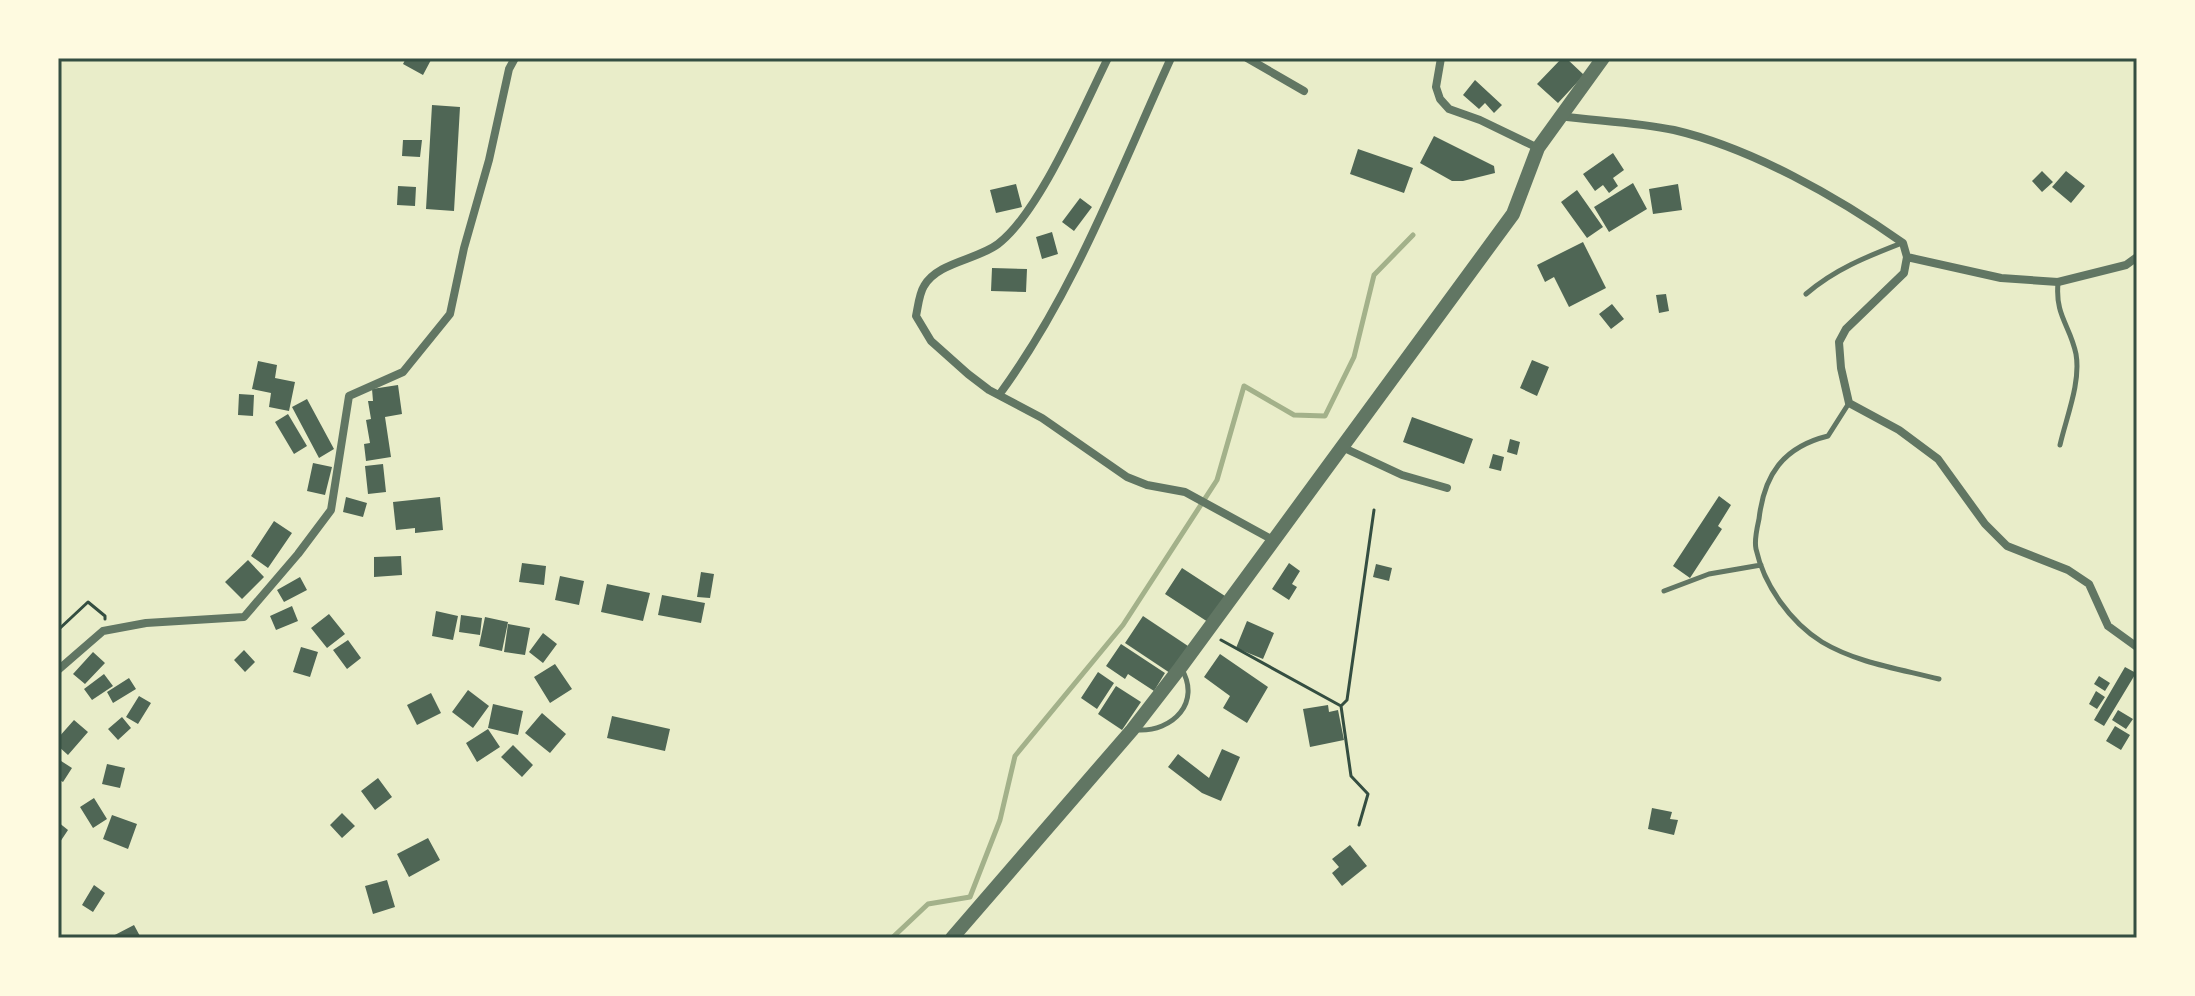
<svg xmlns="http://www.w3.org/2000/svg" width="2195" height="996" font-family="'Work Sans',sans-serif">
<rect width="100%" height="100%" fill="#e9edc9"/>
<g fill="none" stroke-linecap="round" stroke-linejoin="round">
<!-- stream -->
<path stroke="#a3b18a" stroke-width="5" d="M 892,938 L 928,904 L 970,897 L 1000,820 L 1015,756 L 1123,625 L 1217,480 L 1244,386 L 1294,415 L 1325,416 L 1354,357 L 1374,275 L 1413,235"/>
</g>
<!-- building -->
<path fill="#4f6655" d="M 406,58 L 432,58 L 423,75 L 403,64 Z
M 1562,58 L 1566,58 L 1584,75 L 1558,103 L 1537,84 Z
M 1475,80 L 1502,105 L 1494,113 L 1485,103 L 1479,109 L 1463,95 Z
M 432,105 L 460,107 L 454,211 L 426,209 Z
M 1434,136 L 1494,166 L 1495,173 L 1463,181 L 1452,181 L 1420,163 Z
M 403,140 L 422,140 L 420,157 L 402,156 Z
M 1358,149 L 1413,168 L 1404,193 L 1350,174 Z
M 1613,153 L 1624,170 L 1613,178 L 1618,186 L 1609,193 L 1603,185 L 1595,191 L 1583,174 Z
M 2042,171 L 2053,182 L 2042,192 L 2032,181 Z
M 2066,171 L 2085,186 L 2071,203 L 2052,187 Z
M 1633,183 L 1647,209 L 1609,232 L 1594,207 Z
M 1016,184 L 1022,207 L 996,213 L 990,190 Z
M 1678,184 L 1682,210 L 1653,214 L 1649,189 Z
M 398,186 L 416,187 L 415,206 L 397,205 Z
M 1577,190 L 1603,227 L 1587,238 L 1561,202 Z
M 1080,198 L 1092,207 L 1074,231 L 1062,222 Z
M 1052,232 L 1058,254 L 1042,259 L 1036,237 Z
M 1583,242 L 1606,288 L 1569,307 L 1554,277 L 1545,282 L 1537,265 Z
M 992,268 L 1027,269 L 1026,292 L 991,291 Z
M 1666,294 L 1669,311 L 1659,313 L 1656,295 Z
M 1612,304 L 1624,319 L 1611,329 L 1599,314 Z
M 1532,360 L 1549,367 L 1537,396 L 1520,388 Z
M 258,361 L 277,365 L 275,378 L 295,382 L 289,411 L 269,407 L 271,393 L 252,389 Z
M 398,385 L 402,414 L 385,417 L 391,457 L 366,461 L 364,444 L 370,443 L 366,420 L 371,419 L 368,401 L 373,401 L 372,389 Z
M 239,394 L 254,395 L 253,416 L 238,415 Z
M 307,399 L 334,449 L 319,458 L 292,407 Z
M 288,414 L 307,446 L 294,454 L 275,422 Z
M 1412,417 L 1473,439 L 1464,464 L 1403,442 Z
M 1510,439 L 1520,442 L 1517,455 L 1507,452 Z
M 1493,454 L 1504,457 L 1501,471 L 1489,468 Z
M 313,463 L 332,467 L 325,495 L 307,491 Z
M 383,464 L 386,492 L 368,494 L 365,466 Z
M 1719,496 L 1731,505 L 1718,526 L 1722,529 L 1690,578 L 1673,566 Z
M 346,497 L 367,503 L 363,517 L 343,512 Z
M 440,497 L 443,530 L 415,533 L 415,528 L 396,530 L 393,502 Z
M 274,521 L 292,533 L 268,568 L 251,556 Z
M 401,556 L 402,575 L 374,577 L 374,557 Z
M 248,560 L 264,577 L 242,599 L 225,582 Z
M 522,563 L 546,566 L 544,585 L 519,582 Z
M 1289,563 L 1300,571 L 1292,584 L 1297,587 L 1289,600 L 1272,589 Z
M 1376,564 L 1392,568 L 1389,581 L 1373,577 Z
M 1182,568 L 1225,596 L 1208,622 L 1165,594 Z
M 701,572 L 714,574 L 710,598 L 697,597 Z
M 560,576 L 584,581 L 579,605 L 555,600 Z
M 300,577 L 307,590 L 284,602 L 277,590 Z
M 607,584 L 650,593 L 643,621 L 601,612 Z
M 662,595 L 705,603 L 701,623 L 658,615 Z
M 292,606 L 298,621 L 276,630 L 270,616 Z
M 436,611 L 458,616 L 453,640 L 432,636 Z
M 329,614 L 345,634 L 327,648 L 311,628 Z
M 461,615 L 482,618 L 480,635 L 459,632 Z
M 1143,616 L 1188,646 L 1170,673 L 1125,643 Z
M 485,617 L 508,622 L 502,651 L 479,646 Z
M 1247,621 L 1274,633 L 1263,659 L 1236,648 Z
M 508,624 L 530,628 L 525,655 L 504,652 Z
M 543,633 L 557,644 L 543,663 L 529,652 Z
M 348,640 L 361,658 L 347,669 L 333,650 Z
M 1121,644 L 1165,673 L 1154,691 L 1128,674 L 1125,679 L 1106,666 Z
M 301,647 L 318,652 L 310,677 L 293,672 Z
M 244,650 L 255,662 L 245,672 L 234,660 Z
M 93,652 L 105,663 L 85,684 L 73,674 Z
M 1220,654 L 1268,687 L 1247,723 L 1223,708 L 1230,696 L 1204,677 Z
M 555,664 L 572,689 L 550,703 L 534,677 Z
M 2125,667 L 2136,673 L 2104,726 L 2094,720 Z
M 1098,672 L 1114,683 L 1097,709 L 1081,698 Z
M 104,674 L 113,686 L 92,700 L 84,689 Z
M 2099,676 L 2110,683 L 2105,691 L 2094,684 Z
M 129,678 L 136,689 L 113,703 L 107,692 Z
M 1116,686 L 1141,702 L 1122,730 L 1098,714 Z
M 468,690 L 489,706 L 473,728 L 452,712 Z
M 2096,691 L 2105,697 L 2097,709 L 2089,704 Z
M 431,693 L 441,713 L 417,725 L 407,705 Z
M 139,696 L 151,703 L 138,724 L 126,717 Z
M 493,704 L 523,711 L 518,735 L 488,728 Z
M 1328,705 L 1329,712 L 1338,710 L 1344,740 L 1310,747 L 1303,709 Z
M 2118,710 L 2133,719 L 2126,729 L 2112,720 Z
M 542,713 L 566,734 L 550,753 L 525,733 Z
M 612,716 L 670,729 L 665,751 L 607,738 Z
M 122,717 L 131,728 L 118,740 L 108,729 Z
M 74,720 L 88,732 L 68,755 L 58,746 L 58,738 Z
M 2115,726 L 2130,735 L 2121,750 L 2106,741 Z
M 488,729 L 500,747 L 477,762 L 466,743 Z
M 513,745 L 533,765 L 522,777 L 501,757 Z
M 1222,749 L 1240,757 L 1221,801 L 1202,793 L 1168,767 L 1178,754 L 1209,778 Z
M 58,759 L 72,768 L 63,782 L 58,779 Z
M 107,764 L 125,768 L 120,788 L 102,784 Z
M 378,778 L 392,797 L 375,810 L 361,791 Z
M 94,798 L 107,819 L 93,828 L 80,807 Z
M 1652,808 L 1672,812 L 1670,819 L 1678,820 L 1674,835 L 1648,829 Z
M 342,813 L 355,826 L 342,838 L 330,825 Z
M 112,815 L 137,824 L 128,849 L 103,839 Z
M 58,822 L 68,830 L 58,845 Z
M 428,838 L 440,860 L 409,877 L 397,854 Z
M 1350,845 L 1367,866 L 1342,886 L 1332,873 L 1339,867 L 1332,859 Z
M 387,880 L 395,907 L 373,914 L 365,886 Z
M 94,885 L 105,893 L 93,912 L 82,905 Z
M 134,925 L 141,938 L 109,938 Z"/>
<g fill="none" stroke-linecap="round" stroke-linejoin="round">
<!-- path -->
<path stroke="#344e41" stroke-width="3" d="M 58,630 L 88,602 L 105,616 L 105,619
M 1221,640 L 1341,706 L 1351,776 L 1368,794 L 1359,825
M 1341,706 L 1347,700 L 1374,510"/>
<!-- service -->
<path stroke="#617663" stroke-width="5" d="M 2058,283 C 2055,316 2070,325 2076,354 C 2081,383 2066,418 2060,445
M 1806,294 C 1835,269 1866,257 1902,243
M 1849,403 L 1828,436 C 1783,447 1764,475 1759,519 C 1757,528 1754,540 1756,549 C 1764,585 1790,622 1822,642 C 1857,663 1900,669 1939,679
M 1664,591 L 1709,574 L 1761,565
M 1137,730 C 1173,732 1202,702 1181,668"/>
<!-- minor -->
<path stroke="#617663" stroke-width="8" d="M 1108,58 C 1083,108 1040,212 998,244 C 977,260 938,262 924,286 C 919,294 918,307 916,316 L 931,341 L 968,374 L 989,390 L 1042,418 L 1127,477 L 1147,485 L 1185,492 L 1273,540
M 1247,58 L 1304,91
M 1441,58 L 1436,87 L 1440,99 L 1449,109 L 1480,120 L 1538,148
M 1559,116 C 1597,121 1636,122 1674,130 C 1751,148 1838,197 1903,243 L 1907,257 L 1904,273 L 1846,329 L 1839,342 L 1841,368 L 1849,403 L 1899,430 L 1938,459 L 1985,524 L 2007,546 L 2068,570 L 2089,584 L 2108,626 L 2137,647
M 1907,257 L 2001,278 L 2058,282 L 2126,265 L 2137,257
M 999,395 C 1074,293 1119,172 1171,58
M 1342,447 L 1402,475 L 1447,488
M 58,670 L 103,631 L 146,623 L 244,617 L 298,554 L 331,510 L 349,396 L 403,372 L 450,314 L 464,248 L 489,160 L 509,69 L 515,58"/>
<!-- tertiary -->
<path stroke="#617663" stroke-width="14" d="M 952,938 L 1132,730 L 1180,668 L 1513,214 L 1538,148 L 1603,58"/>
</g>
<!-- border -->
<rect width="2195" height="996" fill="none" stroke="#fefae0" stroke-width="120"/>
<rect x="60" y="60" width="2075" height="876" fill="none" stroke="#344e41" stroke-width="3"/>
</svg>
